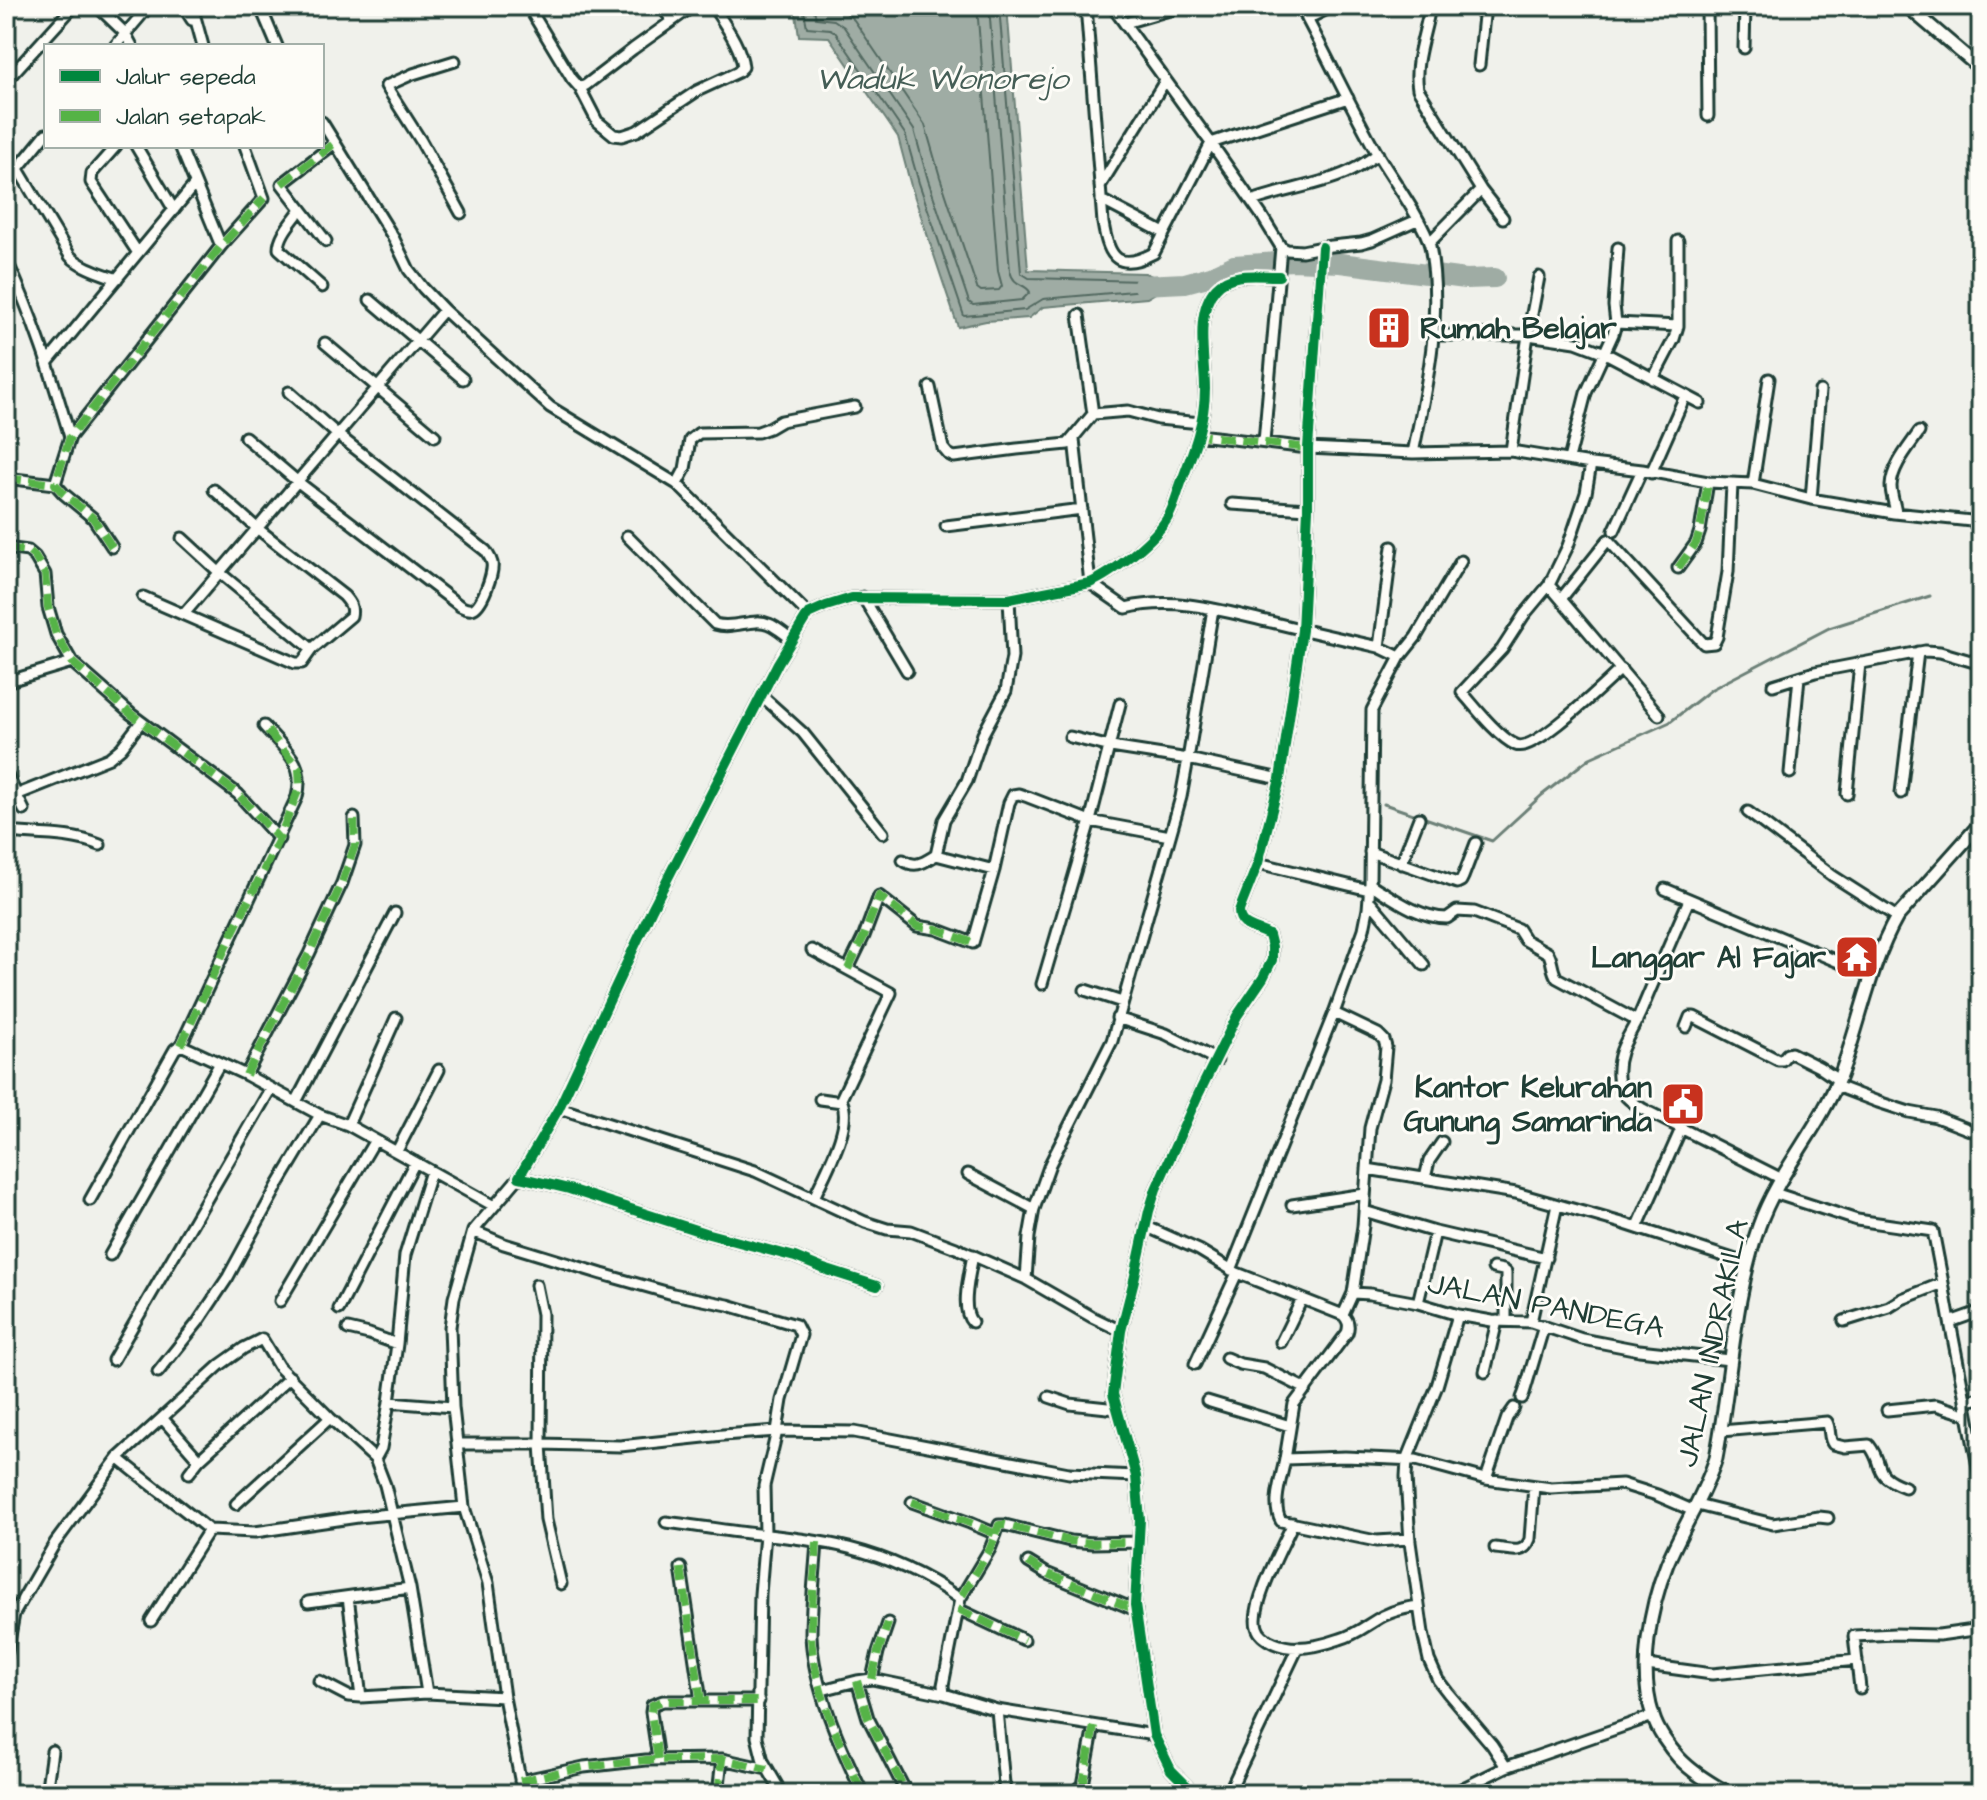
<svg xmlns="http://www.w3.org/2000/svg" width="1987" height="1800" font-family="'Architects Daughter',sans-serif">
<rect width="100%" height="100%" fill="#f0f1eb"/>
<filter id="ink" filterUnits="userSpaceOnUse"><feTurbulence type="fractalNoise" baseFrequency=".0125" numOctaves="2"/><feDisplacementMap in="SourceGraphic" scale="16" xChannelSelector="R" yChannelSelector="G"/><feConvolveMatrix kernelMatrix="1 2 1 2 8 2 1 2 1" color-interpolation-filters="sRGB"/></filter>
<g filter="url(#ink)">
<!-- water -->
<path fill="#9faca4" stroke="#6c8077" stroke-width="2" d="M 795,6 L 1007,6 L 1028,270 L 1145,273 L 1171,284 L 1147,298 L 1043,307 L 1029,318 L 986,321 L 958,327 L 911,186 L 898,137 L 829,37 L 799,36 Z"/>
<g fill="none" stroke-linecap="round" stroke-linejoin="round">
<!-- shore -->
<path stroke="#526961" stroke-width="2" d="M 803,6 L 807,27 L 830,29 L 835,32 L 905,134 L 919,183 L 964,316 L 1025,310 L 1043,299 L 1145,290 L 1148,285 L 1143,281 L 1029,278 L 1021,273 L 999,6
M 813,6 L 816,18 L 834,20 L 844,27 L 914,130 L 928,180 L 969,302 L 973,305 L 1022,300 L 1030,292 C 1025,283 1014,287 1010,271 L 989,6
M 826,6 L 844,11 L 854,20 L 925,125 L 940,177 L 977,288 L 981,291 L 999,290 L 1002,286 L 998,271 L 977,6"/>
<!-- stream -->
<path stroke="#6c8077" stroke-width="3" d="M 1384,804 L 1492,841 L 1542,795 L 1590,758 L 1670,722 L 1712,689 L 1829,628 L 1930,596"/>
<!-- river -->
<path stroke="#9faca4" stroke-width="20" d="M 1143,285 L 1185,283 L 1211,276 L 1234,265 L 1292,261 L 1340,263 L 1466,279 L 1495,278"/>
<!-- minor casing -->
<g stroke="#1f3d34" stroke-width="15">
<path id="minor" d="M 97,6 L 125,33 L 132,46
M 183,6 L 192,20
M 192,6 L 203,46
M 260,6 L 277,46
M 528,6 L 572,79 L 580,88 L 597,121 L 614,135 L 622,136 L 637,131 L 697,91 L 738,72 L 743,67 C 741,46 724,24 713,6
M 661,6 L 672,20
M 1086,6 L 1103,223 C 1109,260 1119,271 1154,253 L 1211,143 L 1348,98
M 1112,6 L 1211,143 L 1262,216 L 1281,247 L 1287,250 L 1302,251 L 1322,247 L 1361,243 L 1372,240 L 1417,220
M 1302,6 L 1307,19 L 1333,6
M 1470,6 L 1485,9
M 1707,6 L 1708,116
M 1922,18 L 1930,6
M 1307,19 C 1331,64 1353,111 1378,155 C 1391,177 1425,224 1430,246 C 1443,315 1427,385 1413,453
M 1125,23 L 1183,6
M 115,46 L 149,6
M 1744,48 L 1745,6
M 455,61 L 413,74 L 386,86 L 421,141 L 461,213
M 1479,65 L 1485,6
M 6,81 L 74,6
M 580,88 L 586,85 L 633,49 L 693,6
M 322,122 L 393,237 L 409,270 L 423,288 L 444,310 L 550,407 L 677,484 L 808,614
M 116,146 L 92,173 L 91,182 L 138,253
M 136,146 L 174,210
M 180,146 L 221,246
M 18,169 L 70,256 C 82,268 101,273 117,279
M 6,183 L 46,134
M 1100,186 L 1165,81
M 1481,190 L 1503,218
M 1101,200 L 1164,233
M 1252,201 C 1284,189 1328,184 1356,168 C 1363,164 1370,159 1378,154
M 301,209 C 293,221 279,234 279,249 L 322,287
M 326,241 L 282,184 L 335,143
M 1429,243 L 1481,190 L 1418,89 C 1413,62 1426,33 1430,6
M 6,259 C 33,316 52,376 70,437
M 370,300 L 463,379
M 1079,315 L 1093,414
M 1616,323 L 1678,326
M 1433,335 L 1528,335 L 1576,342 L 1605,353 L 1700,403
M 325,343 L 435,436
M 48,362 L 195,184
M 1653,379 L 1674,339 L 1678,326 L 1678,241
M 930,387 L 943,448 L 948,454 L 954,457 L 1017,449 L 1068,444 L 1093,414 L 1128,411 L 1158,419 L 1201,423
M 1199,435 L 1308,448 L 1413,453 L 1511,451 L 1591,464 L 1642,470 L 1708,482 L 1753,484 L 1811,499 L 1894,513 L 1981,522
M 245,437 L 298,482 L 460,606 C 464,608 467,610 472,609 C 482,607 494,572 492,563 C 491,558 488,555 486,551 L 338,435 L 289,392
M 1074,439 L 1090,583 L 1126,608 C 1176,596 1222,611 1271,622 C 1307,631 1343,639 1379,647 L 1400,657
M 1264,442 L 1281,247
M 1511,451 L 1528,335 L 1539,277
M 1569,459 L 1586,393 L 1613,334 L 1616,323 L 1614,306 L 1618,248
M 1591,464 L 1586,493 L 1568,546 L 1549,585 L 1524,615 L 1502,649 L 1462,692 C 1474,706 1499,738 1516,745 C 1535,753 1605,683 1621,669
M 1651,473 L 1685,396
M 6,478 L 55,484
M 677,484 L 685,469 L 690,440 L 699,433 L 758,432 L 769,428 L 781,421 L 855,407
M 1753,484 L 1769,379
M 1811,499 L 1820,391
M 1232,504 L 1308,509
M 1896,513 C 1895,505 1891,495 1891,486 C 1892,466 1909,447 1919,432
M 946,526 L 1082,509
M 1614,531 L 1642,470
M 627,536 L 715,624 C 734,630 753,617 769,624 C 777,627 785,635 792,639
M 182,538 L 220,573 L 312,649 L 351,616 C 353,607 350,603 344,596 L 258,529 L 214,490
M 112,547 L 93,518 L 64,494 L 55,484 L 70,437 L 221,246 L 264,198 L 245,146
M 6,548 L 28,551 L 35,557 L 45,574 L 48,607 L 56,634 L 72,662 L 131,714 L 238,794 L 279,839
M 1678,568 L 1696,543 L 1700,531 L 1708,482
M 1549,585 L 1659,715
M 143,597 L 295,663 L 302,663 L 312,649
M 863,597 L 907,671
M 1561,599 L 1608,540 L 1704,644 L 1714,643 L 1717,637 L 1728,572 L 1732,484
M 184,614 L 444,310
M 1379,647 L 1392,547
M 6,682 L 72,662
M 1773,685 L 1815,672 L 1925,651 L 1940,652 L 1981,664
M 762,696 L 803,733 L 883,833
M 1070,737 L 1111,747 L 1188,759 L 1280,779
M 6,773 L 24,810
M 1790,773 L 1799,677
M 1901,793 L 1918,652
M 1847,794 L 1860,663
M 16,795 L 109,758 L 121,748 L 141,722
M 1748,812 L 1833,876 L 1897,917
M 6,832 C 38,835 70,833 100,845
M 1370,852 L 1457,883 L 1461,881 L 1463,877 L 1476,843
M 936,855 L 994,870
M 903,860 C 916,869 924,862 936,855 L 944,820 L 967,781 L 983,734 L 1006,691 L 1012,657 L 1009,599
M 1258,863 L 1369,890
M 1401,864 L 1419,818
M 1370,884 C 1393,898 1419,918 1447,918 L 1457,911 L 1474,912 L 1518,929 L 1525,940 L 1548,953 C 1553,960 1551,970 1557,978 L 1637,1021
M 1665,889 L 1872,976
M 1369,900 L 1424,965
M 1689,900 C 1672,938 1656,976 1640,1014 C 1630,1036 1616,1050 1618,1077 C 1619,1094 1630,1101 1643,1109 L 1782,1179
M 812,950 L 891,993 L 840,1101
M 848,969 L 864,936 L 879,896 L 917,926 L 936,929 L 973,943 L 994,870 L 1009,803 L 1013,795 L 1019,794 L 1028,797 L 1090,821 L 1170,836
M 1042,984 L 1090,821 L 1120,704
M 1085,990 L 1122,1002
M 1117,1018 L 1166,1034 L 1217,1060
M 1686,1027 L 1690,1017 L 1694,1017 L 1778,1060 L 1782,1060 L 1787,1054 L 1791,1053 L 1819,1067 L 1838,1080
M 181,1045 L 246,1075 L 320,1115 L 348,1125 L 494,1206
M 246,1075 L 309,954 L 342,883 L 355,845 L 354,818
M 1836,1086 L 1878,1102 L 1909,1112 L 1936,1117 L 1975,1132
M 296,1102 L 395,913
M 559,1108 L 755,1171 L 865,1222 L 887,1229 L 911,1231 L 956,1248 L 1026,1279
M 348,1125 L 396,1018
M 397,1151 L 439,1070
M 1367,1169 L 1516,1193 L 1622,1223 L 1748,1264
M 968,1174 L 1034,1209
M 519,1177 L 473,1231 L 454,1298 L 450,1327 L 453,1407 L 464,1507 L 488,1583 L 504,1697 L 523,1794
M 1425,1178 L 1429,1161 L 1442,1142
M 1774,1193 L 1857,1220 L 1933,1231 L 1943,1283
M 814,1198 C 824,1174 853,1126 842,1102 L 820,1099
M 90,1200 L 175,1049 L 181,1045 L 297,797 C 306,762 285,750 264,726
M 1292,1205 L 1365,1194
M 1364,1211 L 1435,1232 L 1546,1258
M 1145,1226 L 1199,1250 L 1237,1273 L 1343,1315 L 1353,1293 L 1363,1226 L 1370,1128 L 1383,1080 L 1386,1047 L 1384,1040 L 1378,1034 L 1334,1013
M 1637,1228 L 1681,1129
M 473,1231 L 504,1244 L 602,1274 L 673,1294 L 728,1305 L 796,1325 L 801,1335 L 782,1400 L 777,1431 L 764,1486 L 765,1534 L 760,1594 L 757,1737 L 763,1761 L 777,1785 L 779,1794
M 110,1255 L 220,1063
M 1493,1268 L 1503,1270 L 1506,1272 L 1506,1321
M 1231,1270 L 1334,1013 L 1364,929 L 1368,909 L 1370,884 L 1372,710 L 1400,657 L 1416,637 L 1461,561
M 536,1285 L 542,1314 L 541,1444 L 546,1520 L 561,1584
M 877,1286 L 824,1269 L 795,1257 L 705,1233 L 569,1189 L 519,1177 L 559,1108 L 652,909 L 778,663 L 808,614 L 826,606 L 852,598 L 1009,599 L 1090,583 C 1113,573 1156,539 1168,517 C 1174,507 1177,494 1181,483 C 1193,452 1205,422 1205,389 C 1205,359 1194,312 1216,288 C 1231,271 1258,276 1279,276
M 1353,1293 L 1370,1294 L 1418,1303 L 1458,1315 L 1492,1321 L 1531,1322 L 1582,1339 L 1639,1350 L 1730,1360
M 280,1301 L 375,1140
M 1418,1303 L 1435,1232
M 339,1309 L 415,1162
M 1981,1311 L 1950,1322 L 1981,1482
M 1458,1315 L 1437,1386 L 1407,1460 L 1406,1477 L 1410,1542 L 1423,1633 L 1429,1660 L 1438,1680 L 1448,1693 L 1492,1745 L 1506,1767
M 1844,1321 L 1889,1307 L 1902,1299 L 1943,1283 L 1950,1322
M 972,1322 C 960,1309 970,1273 973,1255
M 1531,1322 L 1557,1205
M 348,1329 L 369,1334 L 397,1344
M 1121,1331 L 1092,1317 L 1026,1279 L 1029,1237 L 1034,1209 L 1050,1164 L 1112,1041 L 1170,836 L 1181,797 L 1188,759 L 1213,609
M 1281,1342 L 1302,1299
M 1226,1358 L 1240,1364 L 1264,1368 L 1306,1389
M 113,1360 L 270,1090
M 1195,1364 L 1237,1273
M 158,1372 L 198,1322 L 228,1277 L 278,1185 L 320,1115
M 1485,1372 L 1497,1321
M 1049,1397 L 1070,1404 L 1117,1409
M 1522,1398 L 1524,1393 L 1544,1326
M 1207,1401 L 1290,1426
M 1965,1401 L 1981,1398
M 389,1402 L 453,1407
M 1887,1410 L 1936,1405 L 1968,1415
M 163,1419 L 199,1460
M 1721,1431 L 1827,1422 C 1831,1429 1828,1438 1833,1444 L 1845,1447 L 1869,1445 C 1886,1467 1870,1474 1905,1487
M 457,1444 L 541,1444 L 620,1446 L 723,1435 L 777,1431 L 854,1432 L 1069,1473 L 1136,1476
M 118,1458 L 220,1365 L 244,1348 L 262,1339 L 279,1367 L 330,1418 L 375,1459 L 385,1485 L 410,1588 L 427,1693 L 504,1697
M 375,1459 L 381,1448 L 389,1402 L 397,1344 L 405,1255 L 431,1171
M 1285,1459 L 1294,1404 L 1347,1333 C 1350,1325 1348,1320 1343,1315
M 189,1473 L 199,1460 L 290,1377
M 1486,1479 L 1507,1418 L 1514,1408
M 912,1502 L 970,1523 L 996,1534 L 990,1549 L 960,1599
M 236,1504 L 330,1418
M 1697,1505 L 1773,1524 L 1819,1517 L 1828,1518
M 666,1522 C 690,1525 715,1529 739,1532 C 776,1536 813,1539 849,1548 C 889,1558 927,1576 960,1599 L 943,1685 L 944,1694
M 1293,1523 C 1283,1545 1250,1606 1257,1627 C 1259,1635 1267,1640 1274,1643 C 1294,1652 1320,1646 1340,1639 C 1356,1635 1368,1624 1383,1616 C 1394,1610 1406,1608 1418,1606
M 209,1530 L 255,1532 L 358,1517 L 464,1507
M 996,1534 L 999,1525 L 1005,1525 L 1070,1541 L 1093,1543 L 1138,1542
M 1410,1539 L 1376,1541 L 1281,1521 C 1271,1504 1282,1477 1285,1459 L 1345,1457 L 1416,1460 L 1486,1479 L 1551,1488 L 1622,1484 L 1657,1495 L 1694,1511
M 817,1542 C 815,1573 811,1605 811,1635 C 813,1687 841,1748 863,1794
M 1495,1548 C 1510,1549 1524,1556 1530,1539 L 1534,1486
M 1028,1562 L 1046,1573 L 1136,1610
M 681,1568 L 701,1701
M 348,1597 L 361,1697
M 308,1602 L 410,1588
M 958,1609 L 1024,1640
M 151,1621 L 209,1530
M 6,1658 L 14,1614 L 55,1543 L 118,1458 C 148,1483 179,1505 209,1530
M 1647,1665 L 1712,1674 L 1857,1660
M 872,1679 L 878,1652 L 888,1623
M 319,1681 L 348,1696 L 361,1697 L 427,1693
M 857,1681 L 868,1718 L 907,1794
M 1860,1688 L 1854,1636 L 1895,1634 L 1939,1635 L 1981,1629
M 822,1690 L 857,1681 L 872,1679 L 944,1694 L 997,1710 L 1154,1735
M 997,1710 L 1005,1794
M 658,1759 L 651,1712 L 652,1705 L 663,1701 L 759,1701
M 520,1781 L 584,1767 L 646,1760 L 722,1759 L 767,1769
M 46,1794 L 52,1751
M 718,1794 L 722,1759
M 1058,1794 L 1076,1791 L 1083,1785 L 1094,1726
M 1160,1794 L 1182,1783
M 1195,1794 L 1171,1770 L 1154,1735 L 1135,1605 L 1140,1520 L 1136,1476 L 1113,1394 L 1121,1331 L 1134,1280 L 1149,1211 L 1156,1189 L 1197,1097 L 1237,1016 L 1263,978 L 1272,960 L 1272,947 L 1269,935 C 1257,928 1239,928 1239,911 L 1258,863 L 1280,779 L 1302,630 L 1308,509 L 1308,448 L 1322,247
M 1228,1794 L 1298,1647
M 1451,1794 L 1506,1767 L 1653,1716"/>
</g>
<!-- tertiary casing -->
<g stroke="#1f3d34" stroke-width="17">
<path id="tertiary" d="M 1907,6 L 1981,69
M 1729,1794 C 1711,1783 1693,1773 1679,1758 C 1669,1747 1657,1730 1653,1716 C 1638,1671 1650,1607 1667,1564 C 1682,1528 1704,1496 1716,1458 C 1731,1381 1733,1300 1759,1226 C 1778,1172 1819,1129 1840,1076 C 1860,1024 1869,966 1897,917 L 1981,823"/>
</g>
<!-- minor -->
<use href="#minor" stroke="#fdfcf7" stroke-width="9"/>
<!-- tertiary -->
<use href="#tertiary" stroke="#fdfcf7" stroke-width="11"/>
<!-- quiet -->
<path stroke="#55b346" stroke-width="8" stroke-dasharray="16 8" stroke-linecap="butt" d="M 282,184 L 335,143
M 1197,441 L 1199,435 L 1308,448 L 1308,456
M 6,478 L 55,484
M 112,547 L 93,518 L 64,494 L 55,484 L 70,437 L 221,246 L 264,198
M 6,548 L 28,551 L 35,557 L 45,574 L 48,607 L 56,634 L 72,662 L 131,714 L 238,794 L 279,839
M 1678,568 L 1696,543 L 1700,531 L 1708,482
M 848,969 L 864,936 L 879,896 L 917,926 L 936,929 L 973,943
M 181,1045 L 230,938 L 279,839 L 300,786 L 299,769 L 264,726
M 246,1075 L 309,954 L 342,883 L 355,845 L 354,818
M 912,1502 L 970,1523 L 996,1534 L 990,1549 L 960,1599
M 996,1534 L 999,1525 L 1005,1525 L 1070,1541 L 1093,1543 L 1138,1542
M 817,1542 C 815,1573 811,1605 811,1635 C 813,1687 841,1748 863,1794
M 1028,1562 L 1046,1573 L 1136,1610
M 681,1568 L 701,1701
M 958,1609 L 1024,1640
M 872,1679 L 878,1652 L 888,1623
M 857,1681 L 868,1718 L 907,1794
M 658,1759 L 651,1712 L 652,1705 L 663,1701 L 759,1701
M 520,1781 L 584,1767 L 646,1760 L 722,1759 L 767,1769
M 718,1794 L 722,1759
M 1058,1794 L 1076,1791 L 1083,1785 L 1094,1726
M 1160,1794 L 1182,1783"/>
<!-- cycleway casing -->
<g stroke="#fdfcf7" stroke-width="15">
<path id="cycleway" d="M 877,1286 L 824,1269 L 795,1257 L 705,1233 L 569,1189 L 519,1177 L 559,1108 L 652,909 L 778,663 L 808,614 L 826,606 L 852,598 L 1009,599 L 1090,583 C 1113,573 1156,539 1168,517 C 1174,507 1177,494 1181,483 C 1193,452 1205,422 1205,389 C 1205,359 1194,312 1216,288 C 1231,271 1258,276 1279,276
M 1195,1794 L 1171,1770 L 1154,1735 L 1135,1605 L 1140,1520 L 1136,1476 L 1113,1394 L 1121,1331 L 1134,1280 L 1149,1211 L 1156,1189 L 1197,1097 L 1237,1016 L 1263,978 L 1272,960 L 1272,947 L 1269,935 C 1257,928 1239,928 1239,911 L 1258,863 L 1280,779 L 1302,630 L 1308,509 L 1308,448 L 1322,247"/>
</g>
<!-- cycleway -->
<use href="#cycleway" stroke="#00873e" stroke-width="10"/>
</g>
</g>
<!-- icons -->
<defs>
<g id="building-square" transform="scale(2.3)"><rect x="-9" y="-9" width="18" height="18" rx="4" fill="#c8321e" stroke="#fdfcf7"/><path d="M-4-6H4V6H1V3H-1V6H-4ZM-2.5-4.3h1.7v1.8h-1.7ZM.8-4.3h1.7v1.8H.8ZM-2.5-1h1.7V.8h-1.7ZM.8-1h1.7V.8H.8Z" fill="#fff"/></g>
<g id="temple-square" transform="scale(2.3)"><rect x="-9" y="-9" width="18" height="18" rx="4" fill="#c8321e" stroke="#fdfcf7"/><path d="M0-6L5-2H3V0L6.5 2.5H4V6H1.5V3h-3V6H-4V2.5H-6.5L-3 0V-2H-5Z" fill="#fff"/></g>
<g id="civic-square" transform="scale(2.3)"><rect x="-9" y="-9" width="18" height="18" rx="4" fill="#c8321e" stroke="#fdfcf7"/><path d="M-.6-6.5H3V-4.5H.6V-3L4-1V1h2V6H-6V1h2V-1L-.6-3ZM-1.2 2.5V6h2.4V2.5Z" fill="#fff"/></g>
</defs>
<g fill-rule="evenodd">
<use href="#building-square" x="1389" y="328"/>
<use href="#temple-square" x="1857" y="957"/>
<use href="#civic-square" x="1683" y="1104"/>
</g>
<g text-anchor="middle" stroke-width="6" stroke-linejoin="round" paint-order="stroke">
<!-- poi labels -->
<g font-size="30" font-weight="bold" fill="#1f3d34" stroke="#fdfcf7" text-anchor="end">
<text x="1420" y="338" text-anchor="start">Rumah Belajar</text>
<text x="1826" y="967">Langgar Al Fajar</text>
<text x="1652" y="1097">Kantor Kelurahan<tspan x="1652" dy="34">Gunung Samarinda</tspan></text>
</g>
<!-- street labels -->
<g font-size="30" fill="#1f3d34" stroke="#fdfcf7">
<text transform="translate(1546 1305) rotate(11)" y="10">JALAN PANDEGA</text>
<text transform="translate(1712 1343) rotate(-78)" y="10">JALAN INDRAKILA</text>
</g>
<!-- water labels -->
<g font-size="32" font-style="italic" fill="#455e56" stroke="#fdfcf7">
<text x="942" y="89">Waduk Wonorejo</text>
</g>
</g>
<!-- margin -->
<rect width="1987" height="1800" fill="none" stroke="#fdfcf7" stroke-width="32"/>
<rect x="16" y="16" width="1955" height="1768" fill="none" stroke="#1f3d34" stroke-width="3" filter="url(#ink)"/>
<!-- legend -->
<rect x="44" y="44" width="280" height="104" fill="#fdfcf7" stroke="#a4b0a9" stroke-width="2"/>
<rect x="60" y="70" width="40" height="12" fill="#00873e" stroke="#a4b0a9" stroke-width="2"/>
<text x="116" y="84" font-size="24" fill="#1f3d34">Jalur sepeda</text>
<rect x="60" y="110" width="40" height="12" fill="#55b346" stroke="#a4b0a9" stroke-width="2"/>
<text x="116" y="124" font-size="24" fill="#1f3d34">Jalan setapak</text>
</svg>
